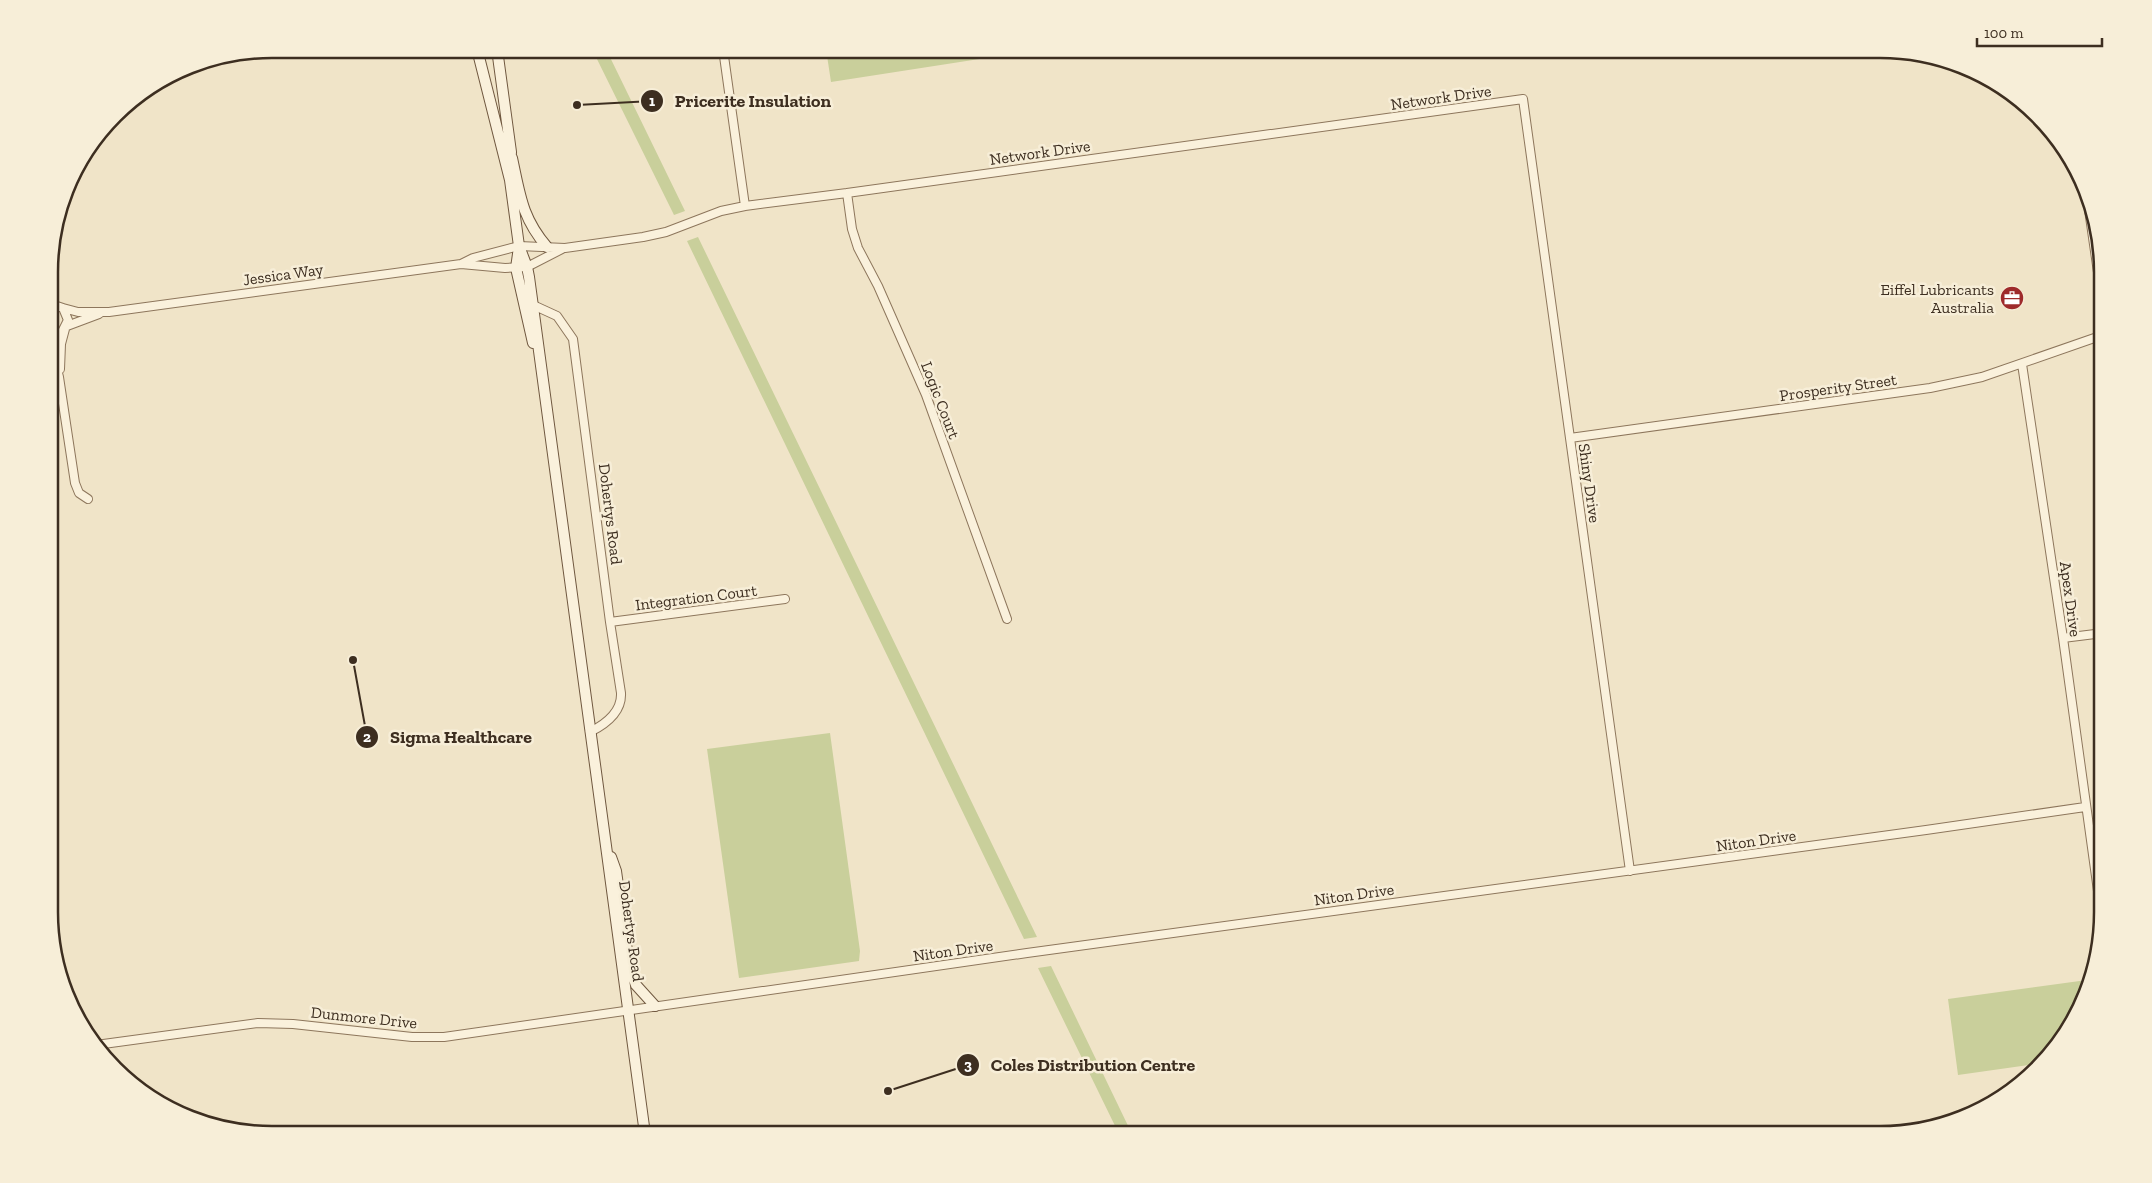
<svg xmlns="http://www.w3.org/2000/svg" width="2152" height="1183" font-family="'Zilla Slab',serif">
<rect width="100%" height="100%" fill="#f0e4c8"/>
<!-- green -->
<path fill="#c9cf9b" d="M 592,49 L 606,49 L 685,211 L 674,215 Z
M 826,49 L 1017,49 L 1018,53 L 831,82 Z
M 698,237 L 1037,937 L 1024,939 L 687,241 Z
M 830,733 L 860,951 L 859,961 L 739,978 L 707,749 Z
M 1051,966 L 1132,1134 L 1119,1134 L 1038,968 Z
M 2087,980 L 2074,1023 L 2043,1063 L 1958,1075 L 1948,999 Z"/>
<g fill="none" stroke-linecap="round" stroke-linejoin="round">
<!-- street casing -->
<g stroke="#8d765c" stroke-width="10">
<path id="street" d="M 723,49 L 745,206
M 2086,189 L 2103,307
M 847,193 L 852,229 L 858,248 L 878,286 L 926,395 L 1007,619
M 461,264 L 473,258 L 519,246 L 565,248 L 643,237 L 666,232 L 721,211 L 745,206 L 847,193 L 1523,99 L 1630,871
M 51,304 L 63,308 L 68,320 L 62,332 L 51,335
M 533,305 L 557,316 L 573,339 L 610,622 L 621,693 C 622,712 606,724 590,732
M 63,308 L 78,312 L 109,312 L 461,264 L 505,268 L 527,267 L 562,249
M 67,326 L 99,314
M 51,346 L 59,377 L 75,483 L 79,493 L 88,499
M 2022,364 L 2063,638 L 2103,927
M 60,369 L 61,344 L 65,329
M 1570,438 L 1930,388 L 1982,377 L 2103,335
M 610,622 L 785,599
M 2063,638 L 2103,633
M 96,1045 L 258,1023 L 293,1024 L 412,1037 L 444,1037 L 1027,953 L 1926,830 L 2085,807"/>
</g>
<!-- secondary casing -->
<g stroke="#6f573f" stroke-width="12">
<path id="secondary" d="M 477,49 L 510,180 L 519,246 L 527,267 L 529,277 L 645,1134
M 497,49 L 511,152 L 510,166
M 512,158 C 520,195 522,218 547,247
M 519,247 L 516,268 L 533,343
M 611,857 L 616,871 L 629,965 L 636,985 L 655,1006"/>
</g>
<!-- street -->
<use href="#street" stroke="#faf1dc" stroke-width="8"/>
<!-- secondary -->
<use href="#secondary" stroke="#faf1dc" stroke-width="10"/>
</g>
<!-- icons -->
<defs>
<g id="office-disc" transform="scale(1.25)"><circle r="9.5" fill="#9e2a2b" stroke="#f7eed8"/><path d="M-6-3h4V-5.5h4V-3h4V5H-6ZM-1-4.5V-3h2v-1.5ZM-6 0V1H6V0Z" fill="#fff"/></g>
</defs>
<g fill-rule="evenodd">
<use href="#office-disc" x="2012" y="298"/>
</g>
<g text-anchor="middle" stroke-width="5" stroke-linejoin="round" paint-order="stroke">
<!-- street labels -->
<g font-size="16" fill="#3d2e20" stroke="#f7eed8">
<text transform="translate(1441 97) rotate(-8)" y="6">Network Drive</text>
<text transform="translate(1040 152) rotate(-8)" y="6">Network Drive</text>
<text transform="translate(283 274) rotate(-8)" y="6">Jessica Way</text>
<text transform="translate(1838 387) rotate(-8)" y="6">Prosperity Street</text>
<text transform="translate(941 400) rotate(69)" y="6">Logic Court</text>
<text transform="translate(1590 483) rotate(82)" y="6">Shiny Drive</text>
<text transform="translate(611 514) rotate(83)" y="6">Dohertys Road</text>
<text transform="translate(696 597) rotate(-7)" y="6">Integration Court</text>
<text transform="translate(2071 599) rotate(82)" y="6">Apex Drive</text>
<text transform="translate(1756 840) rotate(-8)" y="6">Niton Drive</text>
<text transform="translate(1354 894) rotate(-8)" y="6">Niton Drive</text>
<text transform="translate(632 931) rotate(82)" y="6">Dohertys Road</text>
<text transform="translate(953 950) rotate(-8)" y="6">Niton Drive</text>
<text transform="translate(364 1017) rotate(6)" y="6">Dunmore Drive</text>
</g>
<!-- poi labels -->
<g font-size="16" fill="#3d2e20" stroke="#f7eed8" text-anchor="end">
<text x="1994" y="295">Eiffel Lubricants<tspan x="1994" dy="18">Australia</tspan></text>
</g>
</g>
<!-- crop -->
<path d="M0 0H2152V1183H0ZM272 58H1880A214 214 0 0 1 2094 272V912A214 214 0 0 1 1880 1126H272A214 214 0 0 1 58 912V272A214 214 0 0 1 272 58Z" fill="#f7eed8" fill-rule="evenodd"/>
<path fill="none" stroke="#3d2e20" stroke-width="2.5" d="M272 58H1880A214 214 0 0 1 2094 272V912A214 214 0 0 1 1880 1126H272A214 214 0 0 1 58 912V272A214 214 0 0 1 272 58Z"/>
<!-- callouts -->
<path fill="none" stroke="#3d2e20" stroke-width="2" d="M577 105L652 101M353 660L367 737M888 1091L968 1065"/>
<g fill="#3d2e20" stroke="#f7eed8" stroke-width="2">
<circle cx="577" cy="105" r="5"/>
<circle cx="353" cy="660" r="5"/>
<circle cx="888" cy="1091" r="5"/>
<circle cx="652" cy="101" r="12"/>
<circle cx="367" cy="737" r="12"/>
<circle cx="968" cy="1065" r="12"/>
</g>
<g font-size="15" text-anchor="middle" font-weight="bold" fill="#fff">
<text x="652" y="106">1</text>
<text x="367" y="742">2</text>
<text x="968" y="1070">3</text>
</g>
<g font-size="18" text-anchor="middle" font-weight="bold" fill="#3d2e20" stroke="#f7eed8" stroke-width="5" stroke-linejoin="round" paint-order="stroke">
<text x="753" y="107">Pricerite Insulation</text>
<text x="461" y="743">Sigma Healthcare</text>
<text x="1093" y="1071">Coles Distribution Centre</text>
</g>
<!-- scale -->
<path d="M1977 38v8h125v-8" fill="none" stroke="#3d2e20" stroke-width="2.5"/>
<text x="1984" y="38" font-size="15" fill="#3d2e20" stroke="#f7eed8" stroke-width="4" paint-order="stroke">100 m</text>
</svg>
